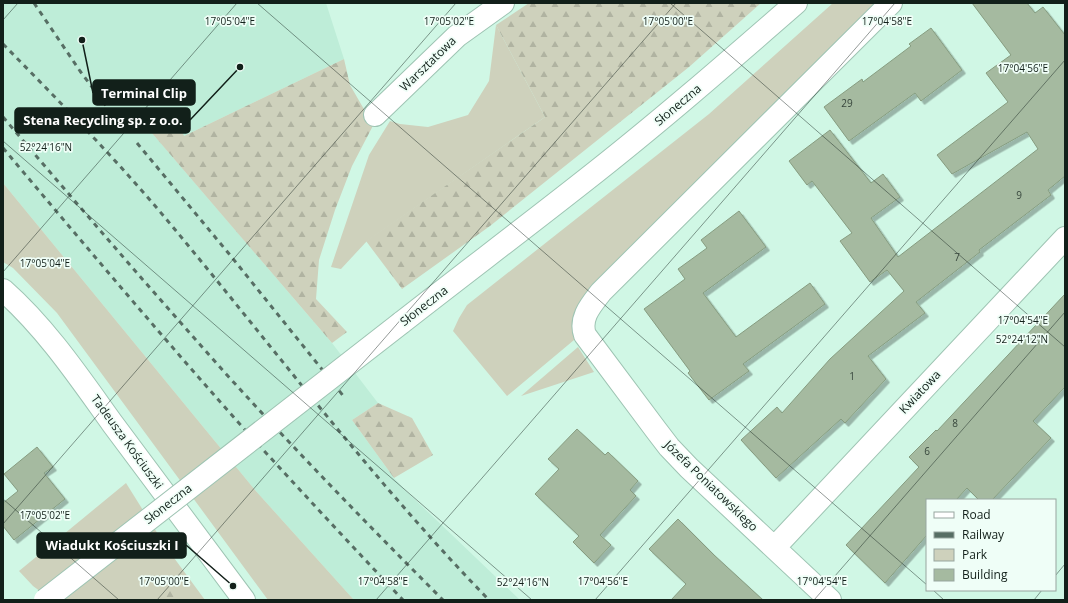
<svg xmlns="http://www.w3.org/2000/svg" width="1068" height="603" font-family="'Open Sans',sans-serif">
<defs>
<pattern id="forest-firs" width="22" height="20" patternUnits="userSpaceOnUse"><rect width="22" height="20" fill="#ced1bc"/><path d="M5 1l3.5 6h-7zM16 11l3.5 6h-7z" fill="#b0b3a1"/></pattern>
<filter id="shadow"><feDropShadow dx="3.5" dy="3.5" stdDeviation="0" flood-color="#0004"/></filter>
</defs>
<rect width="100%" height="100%" fill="#d0f7e5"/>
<!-- built -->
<path fill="#beedd8" d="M 3,3 L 326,3 L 344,59 L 184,136 L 152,133 L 332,343 L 378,403 L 352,420 L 394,478 L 406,491 L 520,600 L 354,600 L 255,490 L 3,183 Z"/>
<!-- green -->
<path fill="#ced1bc" d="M 833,3 L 880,3 L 598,289 L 580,335 L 507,396 L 453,331 L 459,318 L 467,305 L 709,114 Z
M 496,25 L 545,117 L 367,241 L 341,269 L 331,267 L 369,155 L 390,121 L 400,124 L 428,127 L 468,115 L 489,81 Z
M 3,183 L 255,490 L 354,600 L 268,600 L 57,313 L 13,268 L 3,262 Z
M 578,347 L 594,372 L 521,396 Z
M 126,483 L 166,547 L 205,600 L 52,600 L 33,586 L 19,571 Z"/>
<!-- forest -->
<path fill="url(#forest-firs)" d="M 529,3 L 761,3 L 689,67 L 490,226 L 402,289 L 366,241 L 545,117 L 496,25 Z
M 344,59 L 350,85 L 365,111 L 378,116 L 352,166 L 335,210 L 319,260 L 316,299 L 347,332 L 332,343 L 151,132 L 175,116 L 184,136 Z
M 378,403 L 412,418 L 433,455 L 394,478 L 352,420 Z
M 175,584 L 178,585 L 186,600 L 151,600 L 172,585 Z"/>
<!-- building -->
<path fill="#a5baa0" stroke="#869c80" filter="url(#shadow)" d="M 972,3 L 1027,3 L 1035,13 L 1043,7 L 1065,35 L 1065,176 L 1048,190 L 1051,195 L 979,250 L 980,252 L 916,302 L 925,313 L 868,356 L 886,379 L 845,423 L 841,419 L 776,478 L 741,440 L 777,407 L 782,413 L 830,359 L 904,291 L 887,270 L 870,282 L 840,241 L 852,233 L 812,181 L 807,185 L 789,161 L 830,130 L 871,183 L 883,174 L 900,197 L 871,218 L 898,257 L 1038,149 L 1027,132 L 952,174 L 937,155 L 1008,102 L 986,73 L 1011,55 Z
M 931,28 L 962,70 L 921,101 L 915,93 L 849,141 L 824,107 L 862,79 L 863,82 L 911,46 L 909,44 Z
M 739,211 L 766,247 L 703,293 L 736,337 L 810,283 L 825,304 L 743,364 L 749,371 L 709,400 L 688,373 L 690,371 L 644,309 L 685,279 L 678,269 L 707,248 L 701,240 Z
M 1065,294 L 1065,387 L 1033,421 L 1051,438 L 992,500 L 979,500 L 967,488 L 956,500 L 927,500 L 927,535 L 885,583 L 846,545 L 919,467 L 909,457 L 936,430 L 937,431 Z
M 577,429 L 605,455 L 608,452 L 638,481 L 630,490 L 636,496 L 600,535 L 611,545 L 594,563 L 573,542 L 579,536 L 535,494 L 559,469 L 548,459 Z
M 37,447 L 53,467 L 44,473 L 65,499 L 14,540 L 3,526 L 3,503 L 18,491 L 4,474 Z
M 678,519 L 714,555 L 763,600 L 671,600 L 686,584 L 649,549 Z"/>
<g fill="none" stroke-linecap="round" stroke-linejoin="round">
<!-- minor casing -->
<g stroke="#9ec4b3" stroke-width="24">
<path id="minor" d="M 375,115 L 457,36 L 503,3
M 3,290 C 46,328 79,377 112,423 C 156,482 200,541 244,600
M 401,323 C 461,276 522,230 583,182 C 656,125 726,64 796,3
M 775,547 L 1065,238
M 830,600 L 689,468 L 669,447 L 656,430 L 585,335 C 579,318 591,305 601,292 L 891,3"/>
</g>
<!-- minor -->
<use href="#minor" stroke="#fff" stroke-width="22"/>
<!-- rail -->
<path stroke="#576e64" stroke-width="3" stroke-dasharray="5 5" stroke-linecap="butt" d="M 34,3 L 80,71 L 110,111
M 3,44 C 59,101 116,159 167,220 C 274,348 373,481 489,600
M 3,117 C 77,204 151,290 227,375 C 297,452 369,526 443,600
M 137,143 L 230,255 L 345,398
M 3,148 C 83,243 163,338 246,431 C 298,488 350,544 403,600"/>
<!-- minor-bridge casing -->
<g stroke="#9ec4b3" stroke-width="24" stroke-linecap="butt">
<path id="minor-bridge" d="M 45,600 L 401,323"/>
</g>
<!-- minor-bridge -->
<use href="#minor-bridge" stroke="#fff" stroke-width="22"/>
</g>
<!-- ticks -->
<path fill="none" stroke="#12201a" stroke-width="1" stroke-opacity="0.45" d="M 257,3 L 927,585M 670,3 L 1065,347M 3,20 L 18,3M 3,141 L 532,600M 3,272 L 237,3M 3,499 L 119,600M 3,524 L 456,3M 1055,576 L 1065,564M 933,590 L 944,600M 157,600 L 676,3M 376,600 L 895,3M 595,600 L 1065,60M 814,600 L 1065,312M 1034,600 L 1042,590"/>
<g text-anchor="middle" stroke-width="3.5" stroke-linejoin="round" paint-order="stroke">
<!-- number labels -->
<g font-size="10" fill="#37463c">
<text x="847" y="107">29</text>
<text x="1019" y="199">9</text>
<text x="957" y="261">7</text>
<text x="852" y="380">1</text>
<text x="955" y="427">8</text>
<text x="927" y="455">6</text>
</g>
<!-- street labels -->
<g font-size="12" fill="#12201a" stroke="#effef7">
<text transform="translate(428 64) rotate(-44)" y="4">Warsztatowa</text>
<text transform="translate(678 105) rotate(-40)" y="4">Słoneczna</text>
<text transform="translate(424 306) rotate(-38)" y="4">Słoneczna</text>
<text transform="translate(920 392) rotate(-47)" y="4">Kwiatowa</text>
<text transform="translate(127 442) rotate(54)" y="4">Tadeusza Kościuszki</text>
<text transform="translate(711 486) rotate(44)" y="4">Józefa Poniatowskiego</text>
<text transform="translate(168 504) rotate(-38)" y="4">Słoneczna</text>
</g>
</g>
<g font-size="10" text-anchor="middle" fill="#12201a" stroke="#effef7" stroke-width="3.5" stroke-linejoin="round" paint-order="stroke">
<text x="230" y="25">17°05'04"E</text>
<text x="449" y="25">17°05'02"E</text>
<text x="668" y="25">17°05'00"E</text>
<text x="887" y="25">17°04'58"E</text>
<text x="1023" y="72">17°04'56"E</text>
<text x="46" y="151">52°24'16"N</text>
<text x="45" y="267">17°05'04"E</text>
<text x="1023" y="324">17°04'54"E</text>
<text x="1022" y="343">52°24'12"N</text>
<text x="45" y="519">17°05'02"E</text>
<text x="164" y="585">17°05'00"E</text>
<text x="383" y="585">17°04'58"E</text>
<text x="603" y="585">17°04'56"E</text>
<text x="822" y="585">17°04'54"E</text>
<text x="523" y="586">52°24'16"N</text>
</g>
<!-- callouts -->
<path fill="none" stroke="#12201a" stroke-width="1.5" d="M82 40L93 93M240 67L190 120M233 586L186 545"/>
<g fill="#12201a" stroke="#effef7" stroke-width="1.5">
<circle cx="82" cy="40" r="4"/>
<circle cx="240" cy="67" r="4"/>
<circle cx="233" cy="586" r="4"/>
</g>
<g fill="#12201a" stroke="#12201a" stroke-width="1.5">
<rect x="93" y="80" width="102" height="25" rx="4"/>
<rect x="15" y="108" width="175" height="25" rx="4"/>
<rect x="37" y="533" width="149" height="25" rx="4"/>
</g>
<g font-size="13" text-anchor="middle" font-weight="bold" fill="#fff">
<text x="144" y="98">Terminal Clip</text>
<text x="103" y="125">Stena Recycling sp. z o.o.</text>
<text x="112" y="550">Wiadukt Kościuszki I</text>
</g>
<!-- border -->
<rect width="1068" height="603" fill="none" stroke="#12201a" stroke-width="8"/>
<!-- legend -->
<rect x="926" y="499" width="130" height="92" fill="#effef7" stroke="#97a59f"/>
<rect x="934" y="512" width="20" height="6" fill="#ffffff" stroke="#97a59f"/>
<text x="962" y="519" font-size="12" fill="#12201a">Road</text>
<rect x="934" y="532" width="20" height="6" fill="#576e64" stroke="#97a59f"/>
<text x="962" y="539" font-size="12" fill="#12201a">Railway</text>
<rect x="934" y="549" width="20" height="12" fill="#ced1bc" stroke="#97a59f"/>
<text x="962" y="559" font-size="12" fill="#12201a">Park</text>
<rect x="934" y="569" width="20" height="12" fill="#a5baa0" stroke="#97a59f"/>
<text x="962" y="579" font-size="12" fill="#12201a">Building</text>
</svg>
